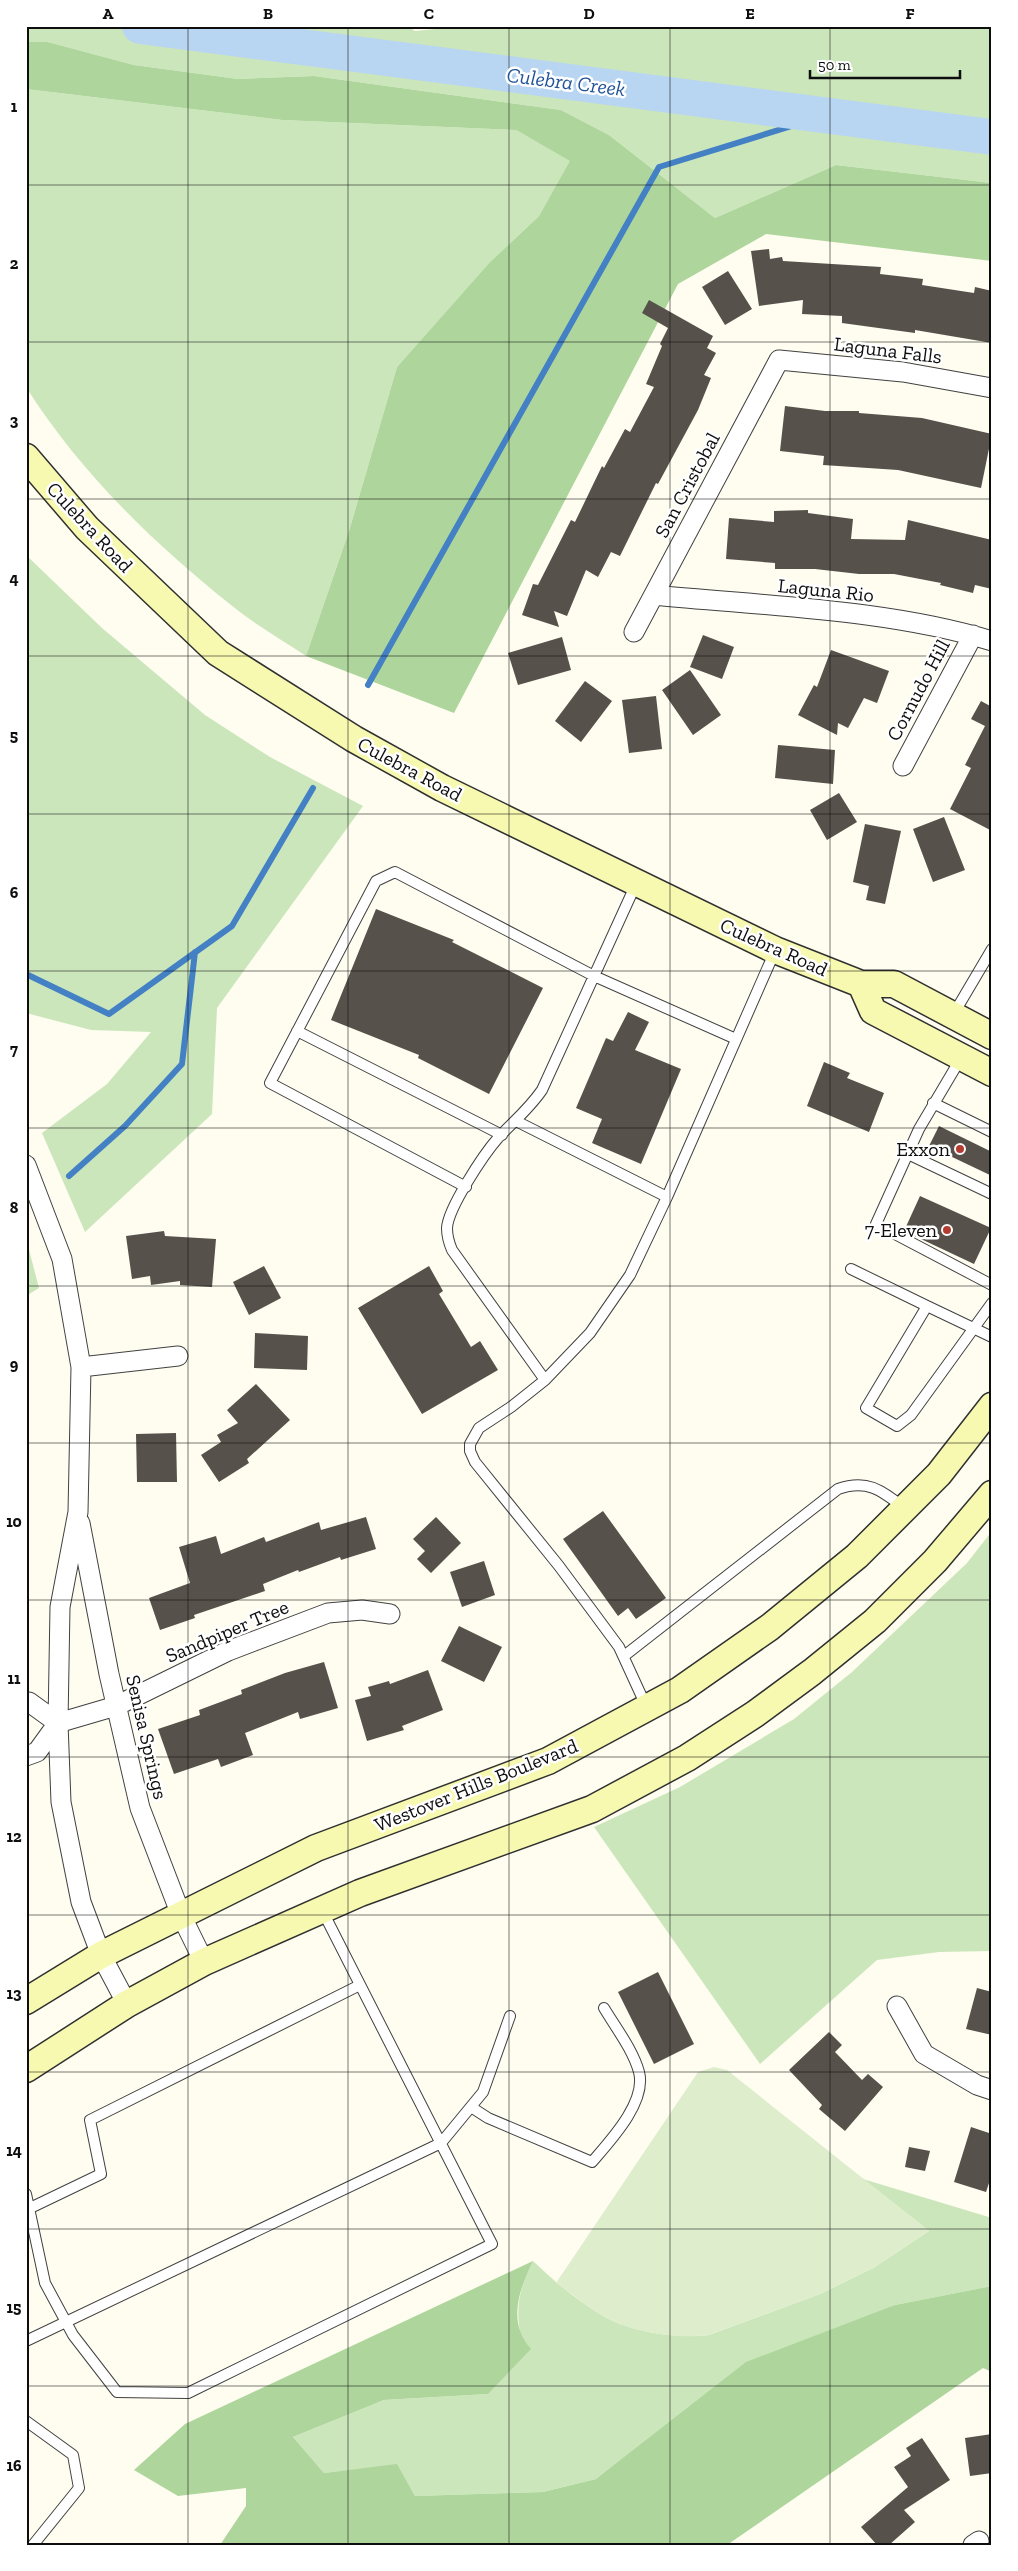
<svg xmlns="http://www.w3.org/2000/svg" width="1018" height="2571" font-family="'Zilla Slab',serif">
<rect width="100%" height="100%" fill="#fefdf0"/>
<!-- green -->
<path fill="#cce6bc" d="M 26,26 L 407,26 L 415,31 L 464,26 L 992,26 L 992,183 L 836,165 L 715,218 L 609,135 L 561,110 L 314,76 L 238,79 L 134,65 L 48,42 L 26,42 Z
M 26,89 L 282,120 L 516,130 L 571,161 L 539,216 L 489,263 L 397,367 L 349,531 L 306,656 C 281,639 254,624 231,605 C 153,543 79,471 26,387 Z
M 26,555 L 102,628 L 205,715 L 270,757 L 363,806 L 217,1008 L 212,1114 L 85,1232 L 42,1133 L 107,1084 L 151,1032 L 91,1030 L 26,1013 Z
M 26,1238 L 39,1288 L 26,1296 Z
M 992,1531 L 992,1951 L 939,1952 L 877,1960 L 760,2064 L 594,1827 L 680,1787 L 794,1719 L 852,1672 L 967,1563 Z
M 863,2179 L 992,2218 L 992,2286 L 895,2305 L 631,2454 L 596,2479 L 543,2492 L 415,2496 L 397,2465 L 324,2473 L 293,2437 L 384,2400 L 488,2394 L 521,2338 C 515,2307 519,2289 533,2261 C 555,2282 580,2303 607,2318 C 633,2332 679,2339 709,2335 L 820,2294 L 873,2268 L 929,2231 Z"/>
<!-- forest -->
<path fill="#aed69c" d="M 26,42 L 48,42 L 134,65 L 238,79 L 314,76 L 561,110 L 609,135 L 715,218 L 836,165 L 992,183 L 992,261 L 766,234 L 678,284 L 454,713 L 306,656 L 349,531 L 397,367 L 489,263 L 539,216 L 570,161 L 516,130 L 282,120 L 26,89 Z
M 533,2261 C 519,2290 507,2322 531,2349 L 488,2394 L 384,2400 L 293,2437 L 324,2473 L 397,2464 L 415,2496 L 543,2492 L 596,2479 L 746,2362 L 895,2305 L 992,2286 L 992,2372 L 983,2368 L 727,2545 L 220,2545 L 246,2506 L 246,2488 L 178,2496 L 134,2470 L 185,2424 Z"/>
<!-- pitch -->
<path fill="#deeecd" d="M 714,2067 L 727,2070 L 929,2231 L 873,2268 L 820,2294 L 709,2335 C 677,2339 636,2333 607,2318 C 589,2309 573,2294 556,2283 L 698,2072 Z"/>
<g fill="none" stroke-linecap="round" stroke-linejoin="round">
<!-- stream -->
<path stroke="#4480c4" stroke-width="6" d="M 368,685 L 659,167 L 824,116
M 26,974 L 109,1014 L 232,926 L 313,788
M 69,1176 L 125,1126 L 182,1064 L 195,952"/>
<!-- river -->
<path stroke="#b8d5f2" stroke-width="36" d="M 140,26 L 992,137"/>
</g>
<!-- building -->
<path fill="#56514b" d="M 769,249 L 770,259 L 782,257 L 783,261 L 881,267 L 880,274 L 923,279 L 922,285 L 974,293 L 975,287 L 992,291 L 992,343 L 915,330 L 915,333 L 842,323 L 842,316 L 802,314 L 803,300 L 759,306 L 751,251 Z
M 728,271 L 752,309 L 725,325 L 702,287 Z
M 649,300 L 713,336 L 707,348 L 716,353 L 704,375 L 711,378 L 698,410 L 658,484 L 656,483 L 620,556 L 611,552 L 598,577 L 586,570 L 567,616 L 554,611 L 559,627 L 522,615 L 533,584 L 538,585 L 571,520 L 575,522 L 602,466 L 604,468 L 625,429 L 630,432 L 654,387 L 646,384 L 662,346 L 660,344 L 668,328 L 642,313 Z
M 785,406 L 825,411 L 859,411 L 859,413 L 922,418 L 992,434 L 981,488 L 898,470 L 823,465 L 824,456 L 780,451 Z
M 808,510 L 808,513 L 853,519 L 851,539 L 905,540 L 908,520 L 992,540 L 992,589 L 975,585 L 973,593 L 940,585 L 941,583 L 894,574 L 859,574 L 815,569 L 775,569 L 775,563 L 726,559 L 729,518 L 774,522 L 774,511 Z
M 703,635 L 734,647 L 722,679 L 690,667 Z
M 562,637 L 571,670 L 518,685 L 508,653 Z
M 831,650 L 889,671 L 877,703 L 864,698 L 848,728 L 838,723 L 837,735 L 798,715 L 814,685 L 817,687 Z
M 690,670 L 721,715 L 693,735 L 662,690 Z
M 585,681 L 612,701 L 581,742 L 555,721 Z
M 656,696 L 662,749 L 629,753 L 622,700 Z
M 981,701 L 992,707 L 992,831 L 950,809 L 971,768 L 965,765 L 985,726 L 971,719 Z
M 778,745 L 835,750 L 833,784 L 775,778 Z
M 839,793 L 857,822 L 827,840 L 810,810 Z
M 944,817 L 965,870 L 933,882 L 913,829 Z
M 865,824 L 901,831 L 885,904 L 866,900 L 869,886 L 853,882 Z
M 376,909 L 454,940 L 452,942 L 543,988 L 489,1094 L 418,1058 L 419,1055 L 331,1020 Z
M 628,1012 L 649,1022 L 635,1050 L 681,1069 L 641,1164 L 592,1143 L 602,1119 L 576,1108 L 606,1038 L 613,1041 Z
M 824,1062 L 850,1073 L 847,1078 L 884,1093 L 869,1132 L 807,1106 Z
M 939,1126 L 992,1152 L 992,1176 L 929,1146 Z
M 920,1196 L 991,1228 L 974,1264 L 904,1231 Z
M 164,1231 L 165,1236 L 216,1239 L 212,1287 L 180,1285 L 180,1281 L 151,1285 L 150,1276 L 132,1279 L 126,1236 Z
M 264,1266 L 281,1298 L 249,1315 L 233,1282 Z
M 429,1266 L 443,1291 L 439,1294 L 471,1347 L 480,1341 L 498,1370 L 422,1414 L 358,1308 Z
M 255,1333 L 308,1336 L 307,1370 L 254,1368 Z
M 256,1384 L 290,1420 L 247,1459 L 249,1463 L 219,1482 L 201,1455 L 221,1442 L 217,1435 L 238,1423 L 227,1410 Z
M 176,1433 L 177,1482 L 137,1482 L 136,1434 Z
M 603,1511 L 666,1598 L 636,1619 L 628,1608 L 618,1616 L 563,1539 Z
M 366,1517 L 376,1549 L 341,1560 L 340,1557 L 299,1572 L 298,1570 L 263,1584 L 265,1591 L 194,1615 L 195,1618 L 160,1630 L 149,1598 L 190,1583 L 179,1547 L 216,1536 L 221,1554 L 264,1537 L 266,1542 L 319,1522 L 321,1530 Z
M 436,1517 L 461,1543 L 431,1573 L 417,1559 L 425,1551 L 413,1539 Z
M 484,1561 L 495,1595 L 462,1607 L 450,1572 Z
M 459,1626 L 502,1647 L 484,1682 L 441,1661 Z
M 324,1662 L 338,1708 L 300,1719 L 298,1712 L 245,1733 L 253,1755 L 221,1767 L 218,1759 L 174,1774 L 158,1729 L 200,1715 L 199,1710 L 242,1694 L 241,1690 L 285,1673 Z
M 428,1670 L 443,1710 L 402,1726 L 404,1730 L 367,1741 L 355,1700 L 371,1696 L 368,1687 L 389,1681 L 390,1684 Z
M 658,1972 L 694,2044 L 654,2064 L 618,1992 Z
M 977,1988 L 992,1992 L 992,2035 L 966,2029 Z
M 829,2032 L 842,2045 L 835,2052 L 862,2080 L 868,2074 L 883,2087 L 845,2131 L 819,2109 L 822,2105 L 789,2070 Z
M 971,2127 L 992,2134 L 992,2174 L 986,2192 L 954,2182 Z
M 909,2147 L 930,2151 L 925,2171 L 905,2167 Z
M 992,2434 L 992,2473 L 970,2476 L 965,2438 Z
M 922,2438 L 950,2480 L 904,2510 L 915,2522 L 889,2545 L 877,2545 L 861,2527 L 908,2487 L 894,2467 L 911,2456 L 906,2448 Z"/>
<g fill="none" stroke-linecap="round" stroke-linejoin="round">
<!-- service casing -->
<g stroke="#414141" stroke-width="12">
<path id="service" d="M 953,1015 L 992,949
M 297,1031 L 502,1135
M 961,1058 L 919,1129 L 876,1224 L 992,1285
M 933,1103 L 992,1132
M 516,1121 L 667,1197
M 908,1154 L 992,1194
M 466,1187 L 270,1083 L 376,881 L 395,872 L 594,976 L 736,1039
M 851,1269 L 927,1306
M 992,1303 L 911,1415 L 897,1426 L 866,1408 L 927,1306 L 992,1337
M 545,1380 L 452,1250 C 449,1243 447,1236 447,1228 C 448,1208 484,1154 498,1138 C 513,1122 529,1109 542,1090 L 636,884
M 624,1656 L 838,1489 C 867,1479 881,1490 903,1507
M 647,1708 L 619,1647 L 559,1566 L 475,1462 L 470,1451 L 470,1444 L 479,1428 L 511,1407 L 545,1380 L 590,1333 L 630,1275 L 667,1197 L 775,951
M 471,2107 L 488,2118 L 592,2162 C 610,2141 647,2102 639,2072 C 633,2050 616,2028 604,2008
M 26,2194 L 45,2283 L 73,2335 L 117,2392 L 188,2393 L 492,2244 L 322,1910
M 26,2210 L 101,2174 L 90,2120 L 360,1985
M 26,2341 L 441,2143 L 483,2092 L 510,2016
M 26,2421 L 73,2455 L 79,2488 L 33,2545"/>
</g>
<!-- minor casing -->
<g stroke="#414141" stroke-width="21">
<path id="minor" d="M 654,595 C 763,606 888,609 992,641
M 634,632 L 779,360 L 903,372 L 992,388
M 903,766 L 973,635
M 26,1165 L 62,1259 L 81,1367 L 78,1512 L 60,1607 L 58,1723 L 61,1802 L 81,1902 L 101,1955 L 127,2004
M 81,1367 L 178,1356
M 80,1523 L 109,1674 L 140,1808 L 181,1915 L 204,1962
M 26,1703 L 29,1702 L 58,1723
M 58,1723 L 116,1706 L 228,1651 L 328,1613 L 362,1610 L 390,1614
M 26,1756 L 37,1752 L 58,1723
M 897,2006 L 924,2054 L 977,2085 L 992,2090
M 973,2545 L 979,2541"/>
</g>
<!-- secondary casing -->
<g stroke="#303030" stroke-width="29">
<path id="secondary" d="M 26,457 L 87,528 L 218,653 L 354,739 L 442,788 L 775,950 L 861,984 L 894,984 L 992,1036
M 861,984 L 873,1011 L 992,1073
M 26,2001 L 101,1955 L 316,1848 L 548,1761 L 680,1690 L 770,1627 L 857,1556 L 939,1474 L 992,1406
M 26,2069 L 127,2004 L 204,1962 L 360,1893 L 592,1809 L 687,1758 L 755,1714 L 812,1672 L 875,1621 L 935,1561 L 992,1494"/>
</g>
<!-- service -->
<use href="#service" stroke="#fff" stroke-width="10"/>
<!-- minor -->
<use href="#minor" stroke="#fff" stroke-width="19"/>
<!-- secondary -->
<use href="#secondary" stroke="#f7f9b0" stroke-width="26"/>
</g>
<!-- grid -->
<path fill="none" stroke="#0e0e0e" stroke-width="1" stroke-opacity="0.55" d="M 188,26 L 188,2545M 348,26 L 348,2545M 509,26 L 509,2545M 670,26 L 670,2545M 830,26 L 830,2545M 26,185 L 992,185M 26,342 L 992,342M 26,499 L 992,499M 26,656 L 992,656M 26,814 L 992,814M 26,971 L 992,971M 26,1128 L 992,1128M 26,1286 L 992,1286M 26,1443 L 992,1443M 26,1600 L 992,1600M 26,1757 L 992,1757M 26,1915 L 992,1915M 26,2072 L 992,2072M 26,2229 L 992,2229M 26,2386 L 992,2386"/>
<!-- markers -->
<g fill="#b43b30" stroke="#fff" stroke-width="2">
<circle cx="960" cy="1149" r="5"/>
<circle cx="947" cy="1230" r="5"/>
</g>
<g text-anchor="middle" stroke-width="5" stroke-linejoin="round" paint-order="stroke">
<!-- street labels -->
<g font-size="20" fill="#0e0e0e" stroke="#fff">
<text transform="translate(888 350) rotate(7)" y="7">Laguna Falls</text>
<text transform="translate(687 485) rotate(-62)" y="7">San Cristobal</text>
<text transform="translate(90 527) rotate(47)" y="7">Culebra Road</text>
<text transform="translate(826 590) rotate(6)" y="7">Laguna Rio</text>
<text transform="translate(918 690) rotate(-62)" y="7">Cornudo Hill</text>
<text transform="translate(410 769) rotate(28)" y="7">Culebra Road</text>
<text transform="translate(774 947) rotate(24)" y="7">Culebra Road</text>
<text transform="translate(227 1631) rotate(-23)" y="7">Sandpiper Tree</text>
<text transform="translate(147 1737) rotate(77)" y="7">Senisa Springs</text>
<text transform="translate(476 1785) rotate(-22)" y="7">Westover Hills Boulevard</text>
</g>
<!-- poi labels -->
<g font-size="20" fill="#0e0e0e" stroke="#fff" text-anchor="end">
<text x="950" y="1156">Exxon</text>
<text x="937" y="1237">7-Eleven</text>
</g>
<!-- water labels -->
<g font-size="21" font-style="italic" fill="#205397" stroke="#fff">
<text transform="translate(566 82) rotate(7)" y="7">Culebra Creek</text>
</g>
</g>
<!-- border -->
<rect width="1018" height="2571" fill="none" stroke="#ffffff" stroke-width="55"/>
<!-- scale -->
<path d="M810 70v8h150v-8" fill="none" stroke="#0e0e0e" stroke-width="2.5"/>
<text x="818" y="70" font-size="15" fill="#0e0e0e" stroke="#ffffff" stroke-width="4" paint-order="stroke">50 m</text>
<rect x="28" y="28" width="962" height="2516" fill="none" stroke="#0e0e0e" stroke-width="2"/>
<g font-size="16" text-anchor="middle" font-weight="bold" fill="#0e0e0e">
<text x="108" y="19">A</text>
<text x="268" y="19">B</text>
<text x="429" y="19">C</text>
<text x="589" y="19">D</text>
<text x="750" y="19">E</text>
<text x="910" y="19">F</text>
<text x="14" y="112">1</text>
<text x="14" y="269">2</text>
<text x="14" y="426">3</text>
<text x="14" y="584">4</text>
<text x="14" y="741">5</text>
<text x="14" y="898">6</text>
<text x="14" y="1055">7</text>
<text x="14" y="1213">8</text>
<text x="14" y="1370">9</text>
<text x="14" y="1527">10</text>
<text x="14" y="1684">11</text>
<text x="14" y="1842">12</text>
<text x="14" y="1999">13</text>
<text x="14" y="2156">14</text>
<text x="14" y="2313">15</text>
<text x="14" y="2471">16</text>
</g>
</svg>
